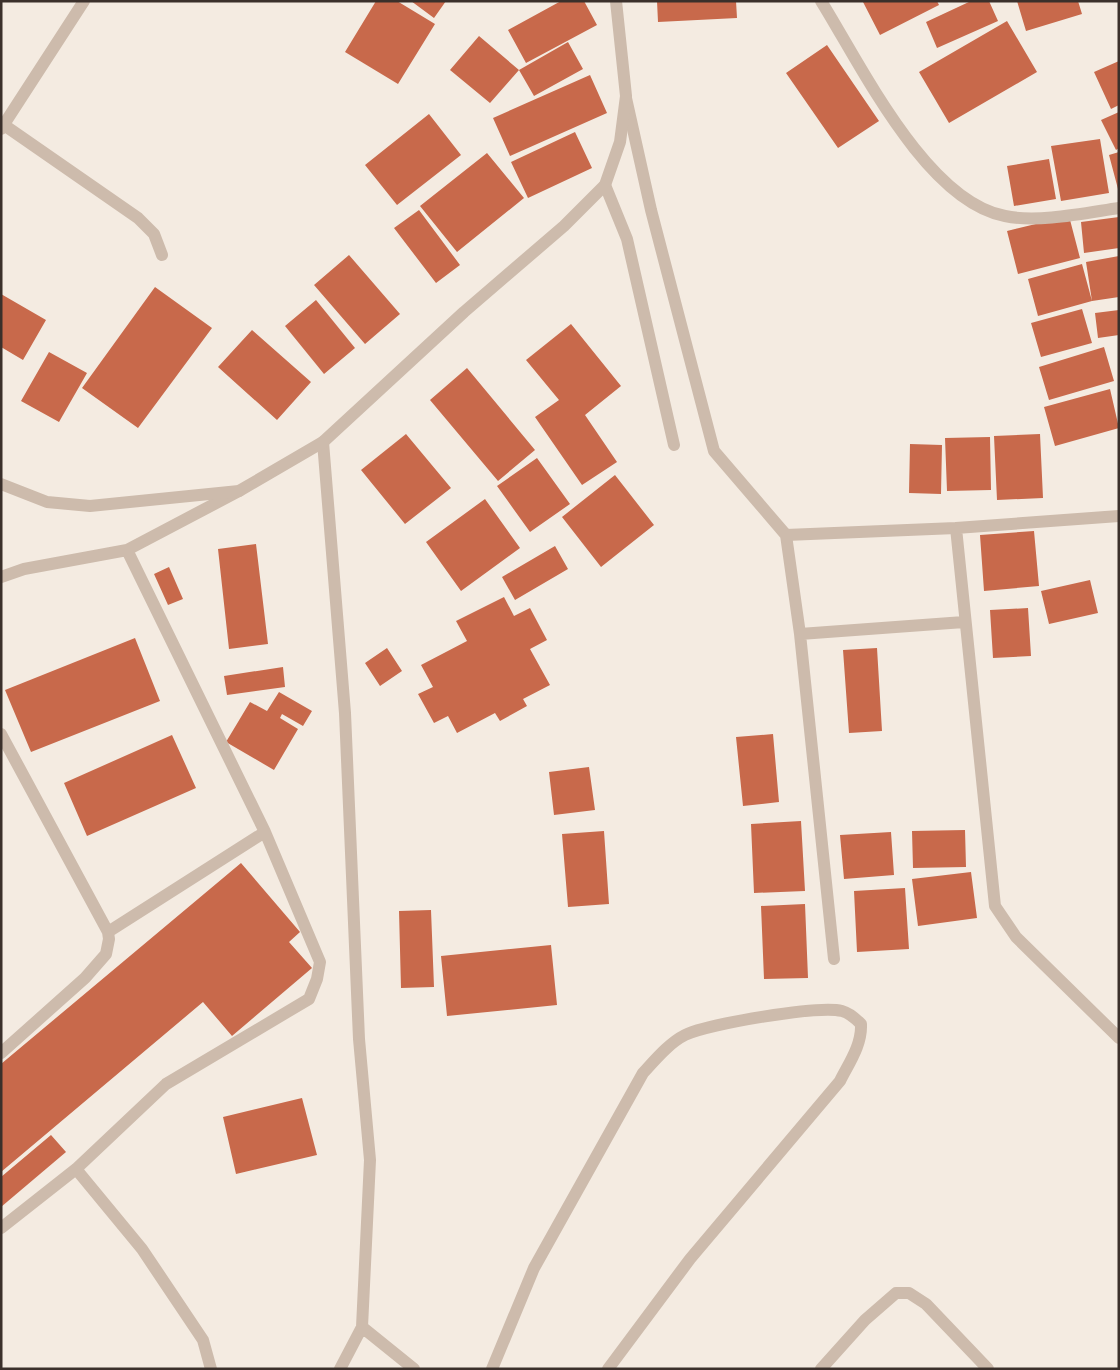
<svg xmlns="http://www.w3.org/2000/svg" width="1120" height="1370" font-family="Raleway,sans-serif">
<rect width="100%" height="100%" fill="#f4ebe1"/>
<!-- building -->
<path fill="#c8694b" d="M 376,1 L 397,1 L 435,24 L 398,84 L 345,52 Z
M 411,1 L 446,1 L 434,18 Z
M 561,1 L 584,1 L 597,25 L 526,63 L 508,30 Z
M 657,1 L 736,1 L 737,18 L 658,22 Z
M 937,1 L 939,5 L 880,35 L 863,2 Z
M 971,1 L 989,1 L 998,21 L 937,48 L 926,22 Z
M 1017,1 L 1078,1 L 1082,14 L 1026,31 Z
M 1007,21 L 1037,72 L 949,123 L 919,72 Z
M 479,36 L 519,70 L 490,103 L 450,70 Z
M 568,42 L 583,69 L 534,96 L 519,70 Z
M 827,45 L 879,121 L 838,148 L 786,73 Z
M 1119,61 L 1119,105 L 1111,109 L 1094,72 Z
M 590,75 L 607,113 L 510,156 L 493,118 Z
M 1119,112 L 1119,148 L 1116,150 L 1101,120 Z
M 429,114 L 461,155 L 397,205 L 365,165 Z
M 575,132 L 592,168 L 528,198 L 511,162 Z
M 1100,139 L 1109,193 L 1061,201 L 1051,146 Z
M 1119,152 L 1119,189 L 1118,189 L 1109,155 Z
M 487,153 L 524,198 L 457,252 L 420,206 Z
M 1049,159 L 1056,199 L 1014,206 L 1007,166 Z
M 419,210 L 460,265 L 436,283 L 394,228 Z
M 1069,216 L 1080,258 L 1018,274 L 1007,231 Z
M 1119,217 L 1119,248 L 1084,253 L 1081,222 Z
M 349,255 L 400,314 L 365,344 L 314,285 Z
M 1119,256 L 1119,297 L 1092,301 L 1086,262 Z
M 1082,264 L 1092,301 L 1038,316 L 1028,279 Z
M 155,287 L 212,328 L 138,428 L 82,388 Z
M 1,294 L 46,320 L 23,360 L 1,347 Z
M 316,300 L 355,348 L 324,374 L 285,326 Z
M 1082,309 L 1092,343 L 1041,357 L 1031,323 Z
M 1119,310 L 1119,335 L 1098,338 L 1095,313 Z
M 571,324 L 621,386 L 585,415 L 617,462 L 582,485 L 535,417 L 559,400 L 526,360 Z
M 252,330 L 311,382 L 277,420 L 218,367 Z
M 1104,347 L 1114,381 L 1049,400 L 1039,367 Z
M 49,352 L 87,373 L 59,422 L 21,401 Z
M 467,368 L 535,450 L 498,481 L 430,400 Z
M 1110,389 L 1119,428 L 1055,446 L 1044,407 Z
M 406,434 L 451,488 L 405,524 L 361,470 Z
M 1040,434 L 1043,498 L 997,500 L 994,436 Z
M 990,437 L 991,490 L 947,491 L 945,438 Z
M 910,444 L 942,445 L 941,494 L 909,493 Z
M 537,458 L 570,504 L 530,532 L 497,486 Z
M 615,475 L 654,525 L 601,567 L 562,517 Z
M 485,499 L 520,548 L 461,591 L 426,542 Z
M 1034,531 L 1039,586 L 984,591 L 980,535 Z
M 256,544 L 268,644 L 229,649 L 218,549 Z
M 555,546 L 568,569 L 515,600 L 502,577 Z
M 169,567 L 183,599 L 168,605 L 154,574 Z
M 1090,580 L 1098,613 L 1049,624 L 1041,591 Z
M 504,597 L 514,616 L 530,608 L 547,640 L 530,649 L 550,685 L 523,699 L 527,706 L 500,721 L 495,713 L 457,733 L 448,716 L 434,723 L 418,694 L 433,687 L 421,665 L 467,641 L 456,621 Z
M 1028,608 L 1031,656 L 993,658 L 990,610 Z
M 135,638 L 160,701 L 31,752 L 5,690 Z
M 387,648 L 402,671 L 380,686 L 365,663 Z
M 877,648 L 882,731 L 849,733 L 843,650 Z
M 283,667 L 285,687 L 227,695 L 224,676 Z
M 279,692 L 312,711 L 303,726 L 282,714 L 280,718 L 298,729 L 274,770 L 226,742 L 250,702 L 267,711 Z
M 773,734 L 779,802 L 743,806 L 736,737 Z
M 172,735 L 196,788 L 87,836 L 64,783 Z
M 589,767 L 595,810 L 554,815 L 549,772 Z
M 801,821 L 805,891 L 754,893 L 751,824 Z
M 965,830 L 966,867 L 913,868 L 912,831 Z
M 604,831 L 609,904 L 568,907 L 562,834 Z
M 891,832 L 894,875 L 844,879 L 840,835 Z
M 241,863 L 300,932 L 289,942 L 312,968 L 232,1036 L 203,1002 L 1,1172 L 1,1064 Z
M 971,872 L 977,918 L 918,926 L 912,879 Z
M 905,888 L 909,949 L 857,952 L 854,891 Z
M 805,904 L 808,978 L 764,979 L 761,906 Z
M 431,910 L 434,987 L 401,988 L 399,911 Z
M 551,945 L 557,1005 L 447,1016 L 441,956 Z
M 302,1098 L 317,1155 L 236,1174 L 223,1117 Z
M 51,1135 L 66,1152 L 1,1207 L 1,1177 Z"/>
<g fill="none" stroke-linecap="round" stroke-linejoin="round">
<!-- service -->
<path stroke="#cdbbac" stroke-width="12" d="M 4,125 L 138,218 L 154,234 L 162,255
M 1,577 L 24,569 L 127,550 L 239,491
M 1,734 L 108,932 L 109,939 L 106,954 L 85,978 L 1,1053
M 108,932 L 265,832
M 76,1169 L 142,1249 L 203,1340 L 211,1369
M 1,1228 L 76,1169 L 166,1084 L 309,999 L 317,979 L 320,962 L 265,832 L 127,550"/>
<!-- minor -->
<path stroke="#cdbbac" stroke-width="12" d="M 821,1 C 861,65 926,201 1005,216 C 1038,223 1085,213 1119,208
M 626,98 L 651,210 L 714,451 L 786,535 L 956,528 L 1119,516
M 1,129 L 84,1
M 605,185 L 627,239 L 674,445
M 323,442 L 345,713 L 359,1039 L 370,1160 L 362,1327 L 340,1369
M 956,528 L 995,906 L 1016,937 L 1119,1038
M 786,535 L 800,634 L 834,959
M 800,634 L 964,622
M 362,1327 L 414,1369
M 492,1369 L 534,1268 L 643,1073 C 655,1060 669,1043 685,1035 C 708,1024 819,1005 842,1011 C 850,1013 856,1019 861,1024 C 862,1045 849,1063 840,1081 L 690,1259 L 608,1369
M 821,1369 L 865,1320 L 896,1293 L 909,1293 L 926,1304 L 988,1369"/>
<!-- tertiary -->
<path stroke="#cdbbac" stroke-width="12" d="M 1,484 L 47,502 L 90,506 L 239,491 L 323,442 L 464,312 L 564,226 L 605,185 L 620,142 L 626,96 L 616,1"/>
</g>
<!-- border -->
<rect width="1120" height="1370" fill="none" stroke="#3b302b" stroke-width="5"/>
</svg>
